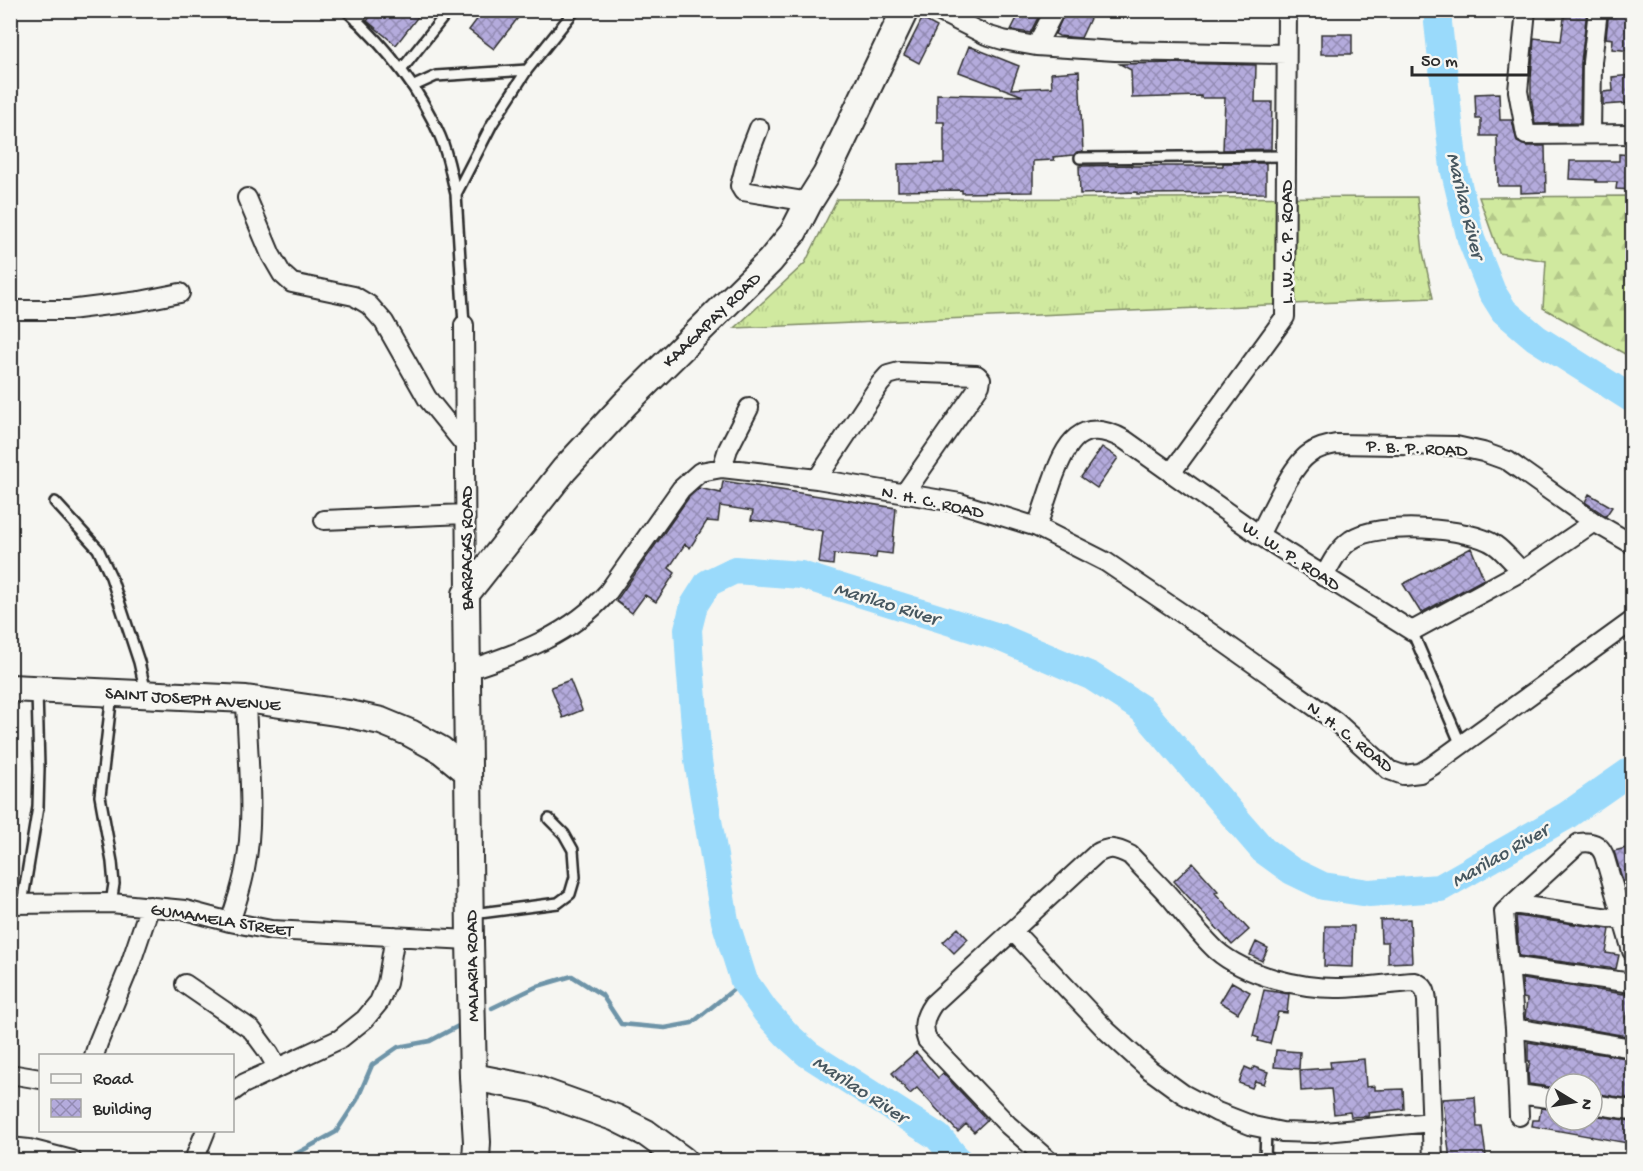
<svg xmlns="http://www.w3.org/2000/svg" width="1643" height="1171" font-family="'Gochi Hand',sans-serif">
<defs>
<pattern id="grass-tufts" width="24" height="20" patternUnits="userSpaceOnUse" patternTransform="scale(1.5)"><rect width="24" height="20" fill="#d0e99f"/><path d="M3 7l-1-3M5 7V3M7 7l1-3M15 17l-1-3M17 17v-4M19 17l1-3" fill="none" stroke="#b3c889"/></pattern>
<pattern id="forest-firs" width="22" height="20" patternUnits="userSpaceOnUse" patternTransform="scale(1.5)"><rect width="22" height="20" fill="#d0e99f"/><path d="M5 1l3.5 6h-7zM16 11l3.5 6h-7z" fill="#b3c889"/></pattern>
<pattern id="building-cross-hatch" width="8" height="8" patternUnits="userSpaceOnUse" patternTransform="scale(1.5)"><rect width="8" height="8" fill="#b4abdc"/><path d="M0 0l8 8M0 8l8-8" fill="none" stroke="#938bb3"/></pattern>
</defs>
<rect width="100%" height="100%" fill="#f6f6f2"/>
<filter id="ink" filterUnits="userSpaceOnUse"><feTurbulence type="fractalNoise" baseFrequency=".0167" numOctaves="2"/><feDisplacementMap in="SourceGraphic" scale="12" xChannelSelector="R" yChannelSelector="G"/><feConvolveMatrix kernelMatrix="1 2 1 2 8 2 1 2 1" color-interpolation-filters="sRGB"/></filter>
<g filter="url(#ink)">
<!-- grass -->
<path fill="url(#grass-tufts)" stroke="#7e8a65" stroke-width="1.5" d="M 1417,197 L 1423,252 L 1433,298 L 735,328 L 805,263 L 837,199 Z"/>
<!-- forest -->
<path fill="url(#forest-firs)" stroke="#7e8a65" stroke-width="1.5" d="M 1632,196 L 1632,358 L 1543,308 L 1546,261 L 1499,253 L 1479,197 Z"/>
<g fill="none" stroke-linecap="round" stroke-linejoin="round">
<!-- stream -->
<path stroke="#6e94a8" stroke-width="4.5" d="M 492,1008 L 538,986 L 572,976 L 602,995 L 621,1024 L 665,1028 L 692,1023 L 744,981
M 285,1160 L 336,1132 L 357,1100 L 372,1065 L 398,1047 L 430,1041 L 464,1023"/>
<!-- river -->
<path stroke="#9adafb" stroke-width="28" d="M 1438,10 L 1438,23 L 1454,168 L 1471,239 L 1492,292 L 1504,311 L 1536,338 L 1632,399
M 958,1160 L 938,1137 L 808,1054 L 788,1036 L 766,1012 L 744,981 L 725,921 L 698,761 L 690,664 L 688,629 L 694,605 L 708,583 L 735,570 L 801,575 L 999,637 L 1091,676 L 1142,709 L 1263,850 L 1292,871 L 1323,886 L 1369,893 L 1440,888 L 1566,816 L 1632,770"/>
</g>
<!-- building -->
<path fill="url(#building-cross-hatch)" stroke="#2b2b2b" stroke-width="1.5" d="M 375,10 L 423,10 L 396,45 L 367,21 Z
M 484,10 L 524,10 L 494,49 L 469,30 Z
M 1021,10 L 1042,10 L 1030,33 L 1011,30 Z
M 1066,10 L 1094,10 L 1081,38 L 1059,36 L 1055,34 Z
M 1565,10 L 1587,10 L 1581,62 L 1580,123 L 1535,124 L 1531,96 L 1531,79 L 1534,38 L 1561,41 Z
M 1609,10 L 1632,10 L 1632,51 L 1612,49 L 1613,39 L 1606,38 Z
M 922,19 L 937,27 L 919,63 L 904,55 Z
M 1321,34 L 1352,34 L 1352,54 L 1321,54 Z
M 969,46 L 1019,66 L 1011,89 L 1052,87 L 1051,73 L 1079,71 L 1083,151 L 1077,152 L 1074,155 L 1053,157 L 1054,160 L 1033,161 L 1033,192 L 962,193 L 962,190 L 898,191 L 898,164 L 944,163 L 944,122 L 937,122 L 937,94 L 1023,96 L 959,72 Z
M 1174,63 L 1256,65 L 1255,102 L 1272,102 L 1271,149 L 1223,150 L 1225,98 L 1201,98 L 1201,96 L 1132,98 L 1131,70 L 1120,64 Z
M 1632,75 L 1632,103 L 1603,105 L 1603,92 L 1613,91 L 1612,77 Z
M 1499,93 L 1500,120 L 1512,120 L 1517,142 L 1526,146 L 1545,146 L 1546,192 L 1521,193 L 1521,186 L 1498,186 L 1497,136 L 1481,136 L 1481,119 L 1476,119 L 1475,94 Z
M 1619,154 L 1632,155 L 1631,190 L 1616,189 L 1617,182 L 1596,182 L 1596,180 L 1569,179 L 1570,161 L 1619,161 Z
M 1223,163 L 1266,163 L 1266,193 L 1137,194 L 1137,192 L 1080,194 L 1079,166 L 1132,165 L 1132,166 L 1223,166 Z
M 1102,447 L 1118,458 L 1097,488 L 1081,477 Z
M 723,481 L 896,508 L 892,554 L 877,552 L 876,558 L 834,554 L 833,565 L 819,563 L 823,531 L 777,523 L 751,520 L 753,511 L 720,506 L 718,522 L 707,521 L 690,548 L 685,544 L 669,568 L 675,573 L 656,602 L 645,595 L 632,613 L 616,601 L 689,497 L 699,488 L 721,493 Z
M 1589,494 L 1612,507 L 1606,516 L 1585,502 Z
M 1471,548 L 1484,579 L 1421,613 L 1403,584 Z
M 570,680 L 582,710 L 563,718 L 551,687 Z
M 1630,847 L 1632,857 L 1632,913 L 1614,851 Z
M 1193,863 L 1218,891 L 1215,893 L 1249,930 L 1232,945 L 1174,881 Z
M 1516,916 L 1610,929 L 1606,953 L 1619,955 L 1616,969 L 1519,956 Z
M 1410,919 L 1412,962 L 1388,963 L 1388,942 L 1381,942 L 1380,920 Z
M 1325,926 L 1354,926 L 1353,967 L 1324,966 Z
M 958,928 L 968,939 L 954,953 L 943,942 Z
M 1256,942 L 1268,948 L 1262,961 L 1250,955 Z
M 1522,979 L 1631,995 L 1626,1019 L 1632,1020 L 1632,1037 L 1525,1018 L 1527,999 L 1523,998 Z
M 1232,982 L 1250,992 L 1238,1013 L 1220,1002 Z
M 1264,990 L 1289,994 L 1287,1013 L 1278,1012 L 1270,1044 L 1258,1041 L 1259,1038 L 1253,1036 Z
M 1528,1042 L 1632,1059 L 1632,1099 L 1592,1093 L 1592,1084 L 1556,1084 L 1556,1088 L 1529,1084 L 1528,1072 L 1530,1061 L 1528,1061 Z
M 1276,1050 L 1300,1052 L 1299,1069 L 1274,1067 Z
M 916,1052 L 938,1078 L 943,1073 L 987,1120 L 974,1132 L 966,1124 L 958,1132 L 917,1088 L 910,1094 L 892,1073 Z
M 1364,1059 L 1366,1087 L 1375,1086 L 1375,1090 L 1403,1089 L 1404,1109 L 1368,1113 L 1369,1116 L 1351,1117 L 1350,1112 L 1334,1114 L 1331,1089 L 1301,1091 L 1300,1070 L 1331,1068 L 1330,1062 Z
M 1245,1067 L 1252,1070 L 1254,1067 L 1268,1072 L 1264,1084 L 1255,1081 L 1252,1088 L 1239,1083 Z
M 1475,1097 L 1477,1127 L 1482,1127 L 1486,1156 L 1450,1161 L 1443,1099 Z
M 1541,1108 L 1556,1110 L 1556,1120 L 1592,1120 L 1592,1115 L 1631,1121 L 1627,1143 L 1532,1126 L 1533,1120 L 1539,1120 Z"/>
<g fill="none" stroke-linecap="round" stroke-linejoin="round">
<!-- lane casing -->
<g stroke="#2b2b2b" stroke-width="14">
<path id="lane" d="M 346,10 C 385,46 419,87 440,136 C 448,154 451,175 456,194 L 492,124 L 527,70 L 575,10
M 357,21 L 365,10
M 402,69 L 449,10
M 414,86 L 436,76 L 527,70
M 1080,158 L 1286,156
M 456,194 L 464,325
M 55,502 L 98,549 L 111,577 L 139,662 L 146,693
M 1412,631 L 1461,745
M 111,903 L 114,884 L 112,862 L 100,796 L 112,694
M 22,904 L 38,807 L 39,768 L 37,691
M 472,914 L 558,903 L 570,894 L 575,877 L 573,850 L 564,834 L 549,819
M 1265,1160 L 1266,1129"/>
</g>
<!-- street casing -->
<g stroke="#2b2b2b" stroke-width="22">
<path id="street" d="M 936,10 L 986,35 L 1003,40 L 1036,46 L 1115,51 L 1286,54
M 1526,10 L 1518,91 L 1526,135 L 1632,134
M 1036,46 L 1055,10
M 759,128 L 747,159 L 740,186 L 743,191 L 809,202
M 1591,134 L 1592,62 L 1598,10
M 247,198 L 271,255 L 282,274 L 292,283 L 354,296 L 369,305 L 384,322 L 427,398 L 465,445
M 10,310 L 69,310 L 140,301 L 180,293
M 464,325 L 466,594
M 722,468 L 728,449 L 749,408
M 1171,473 L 1285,317 L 1287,10
M 817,479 L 880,384 L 888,375 L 899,372 L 977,375 L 981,379 L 980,385 L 904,494
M 324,520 L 465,514
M 1037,527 C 1042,512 1047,497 1052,482 C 1066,443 1080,415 1125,440 L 1259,535 L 1412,631 L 1522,571 L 1594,522
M 1259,535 C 1270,515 1291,466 1309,454 C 1317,448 1326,446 1336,444 L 1456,446 L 1483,452 L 1508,461 L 1594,522 L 1632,544
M 1324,577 C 1331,563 1338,549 1351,540 C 1377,521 1470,527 1495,545 C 1505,552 1513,563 1522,571
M 467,670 C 518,654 572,634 608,592 L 681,489 L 700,472 L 722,468 L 817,479 L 960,503 L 1037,527 L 1106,562 L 1205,629 L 1335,721 L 1389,770 L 1403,775 L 1420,773 L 1432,766 L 1632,621
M 10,904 L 111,903 L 185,910 L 230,922 L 271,930 L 470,940
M 1512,904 L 1623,920
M 230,922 C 236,904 242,887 245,869 C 256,815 247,753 246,699
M 1013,931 L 1107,1031 L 1150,1070 L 1183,1094 L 1217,1112 L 1253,1126 L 1282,1132 L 1314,1133 L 1432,1122
M 1510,966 L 1632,983
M 185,984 L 252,1030 L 269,1053 L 277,1067
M 1515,1028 L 1632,1048
M 94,1056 L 98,1043 L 130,965 L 150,906
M 10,1074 L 40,1079
M 232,1092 L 243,1084 L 340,1039 L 365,1019 L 379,1002 L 387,983 L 395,936
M 1518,1094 L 1556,1099
M 1592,1104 L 1632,1110
M 1519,1116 L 1515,1028 L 1504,912 L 1579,843 C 1591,841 1599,843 1604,855 L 1632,951
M 10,1147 L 29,1149 L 72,1160
M 194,1160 L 206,1130
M 1048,1160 L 1008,1125 L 927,1040 C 922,1026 924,1017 933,1004 L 1096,854 C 1109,846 1116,848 1130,855 C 1143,869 1158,883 1171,898 C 1185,915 1199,934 1216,950 C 1246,976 1302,989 1341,988 C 1366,988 1390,983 1415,982 C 1425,986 1426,991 1427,1001 L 1433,1160"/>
</g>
<!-- secondary casing -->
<g stroke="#2b2b2b" stroke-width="30">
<path id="secondary" d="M 10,688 L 246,699 L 349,714 L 381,721 L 410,733 L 441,750 L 468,772
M 473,1077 L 535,1089 L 616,1118 L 646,1133 L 683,1160
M 476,1160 L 477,1142 L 473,1077 L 470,940 L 466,594 L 564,470 L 625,404 L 770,261 L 793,233 L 809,202 L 826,175 L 905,10"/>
</g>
<!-- lane -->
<use href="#lane" stroke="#f6f6f2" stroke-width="9"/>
<!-- street -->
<use href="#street" stroke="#f6f6f2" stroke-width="18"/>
<!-- secondary -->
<use href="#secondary" stroke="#f6f6f2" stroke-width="26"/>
</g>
</g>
<g text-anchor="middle" stroke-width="5" stroke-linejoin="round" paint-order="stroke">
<!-- street labels -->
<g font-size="18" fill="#2b2b2b" stroke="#f6f6f2">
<text transform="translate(1286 242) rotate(-90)" y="6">L. W. C. P. ROAD</text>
<text transform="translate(711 319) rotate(-44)" y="6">KAAGAPAY ROAD</text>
<text transform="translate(1417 447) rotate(3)" y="6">P. B. P. ROAD</text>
<text transform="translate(933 501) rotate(12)" y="6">N. H. C. ROAD</text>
<text transform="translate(466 548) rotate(-90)" y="6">BARRACKS ROAD</text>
<text transform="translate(1292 555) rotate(33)" y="6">W. W. P. ROAD</text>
<text transform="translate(193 698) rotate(4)" y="6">SAINT JOSEPH AVENUE</text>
<text transform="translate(1351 736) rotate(38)" y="6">N. H. C. ROAD</text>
<text transform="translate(222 919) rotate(9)" y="6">GUMAMELA STREET</text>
<text transform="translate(471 966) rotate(-91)" y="6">MALARIA ROAD</text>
</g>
<!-- water labels -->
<g font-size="20" font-style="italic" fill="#47575f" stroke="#f6f6f2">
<text transform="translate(1467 205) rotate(76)" y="7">Marilao River</text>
<text transform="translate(887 602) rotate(17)" y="7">Marilao River</text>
<text transform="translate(1499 854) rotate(-30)" y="7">Marilao River</text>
<text transform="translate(861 1088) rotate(33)" y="7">Marilao River</text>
</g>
</g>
<!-- margin -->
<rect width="1643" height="1171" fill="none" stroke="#f6f6f2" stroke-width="36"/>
<rect x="18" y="18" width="1607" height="1135" fill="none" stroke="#2b2b2b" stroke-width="2" filter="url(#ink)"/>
<!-- legend -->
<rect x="39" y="1054" width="195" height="78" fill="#f6f6f2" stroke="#a5a5a2" stroke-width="1.5"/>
<rect x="51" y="1074" width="30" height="9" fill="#f6f6f2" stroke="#a5a5a2" stroke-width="1.5"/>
<text x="93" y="1084" font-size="18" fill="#2b2b2b">Road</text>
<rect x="51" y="1099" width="30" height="18" fill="url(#building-cross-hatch)" stroke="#a5a5a2" stroke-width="1.5"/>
<text x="93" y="1114" font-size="18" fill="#2b2b2b">Building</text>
<!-- north arrow -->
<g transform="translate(1574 1102) rotate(101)"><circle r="28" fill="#f6f6f2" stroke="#a5a5a2" stroke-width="1.5"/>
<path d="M0-4.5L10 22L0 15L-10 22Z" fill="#2b2b2b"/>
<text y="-9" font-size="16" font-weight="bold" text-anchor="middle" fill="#2b2b2b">N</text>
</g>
<!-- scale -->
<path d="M1412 66v9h117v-9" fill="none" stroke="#2b2b2b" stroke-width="3"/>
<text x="1421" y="66" font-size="18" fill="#2b2b2b" stroke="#f6f6f2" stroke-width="4.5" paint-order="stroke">50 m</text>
</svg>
